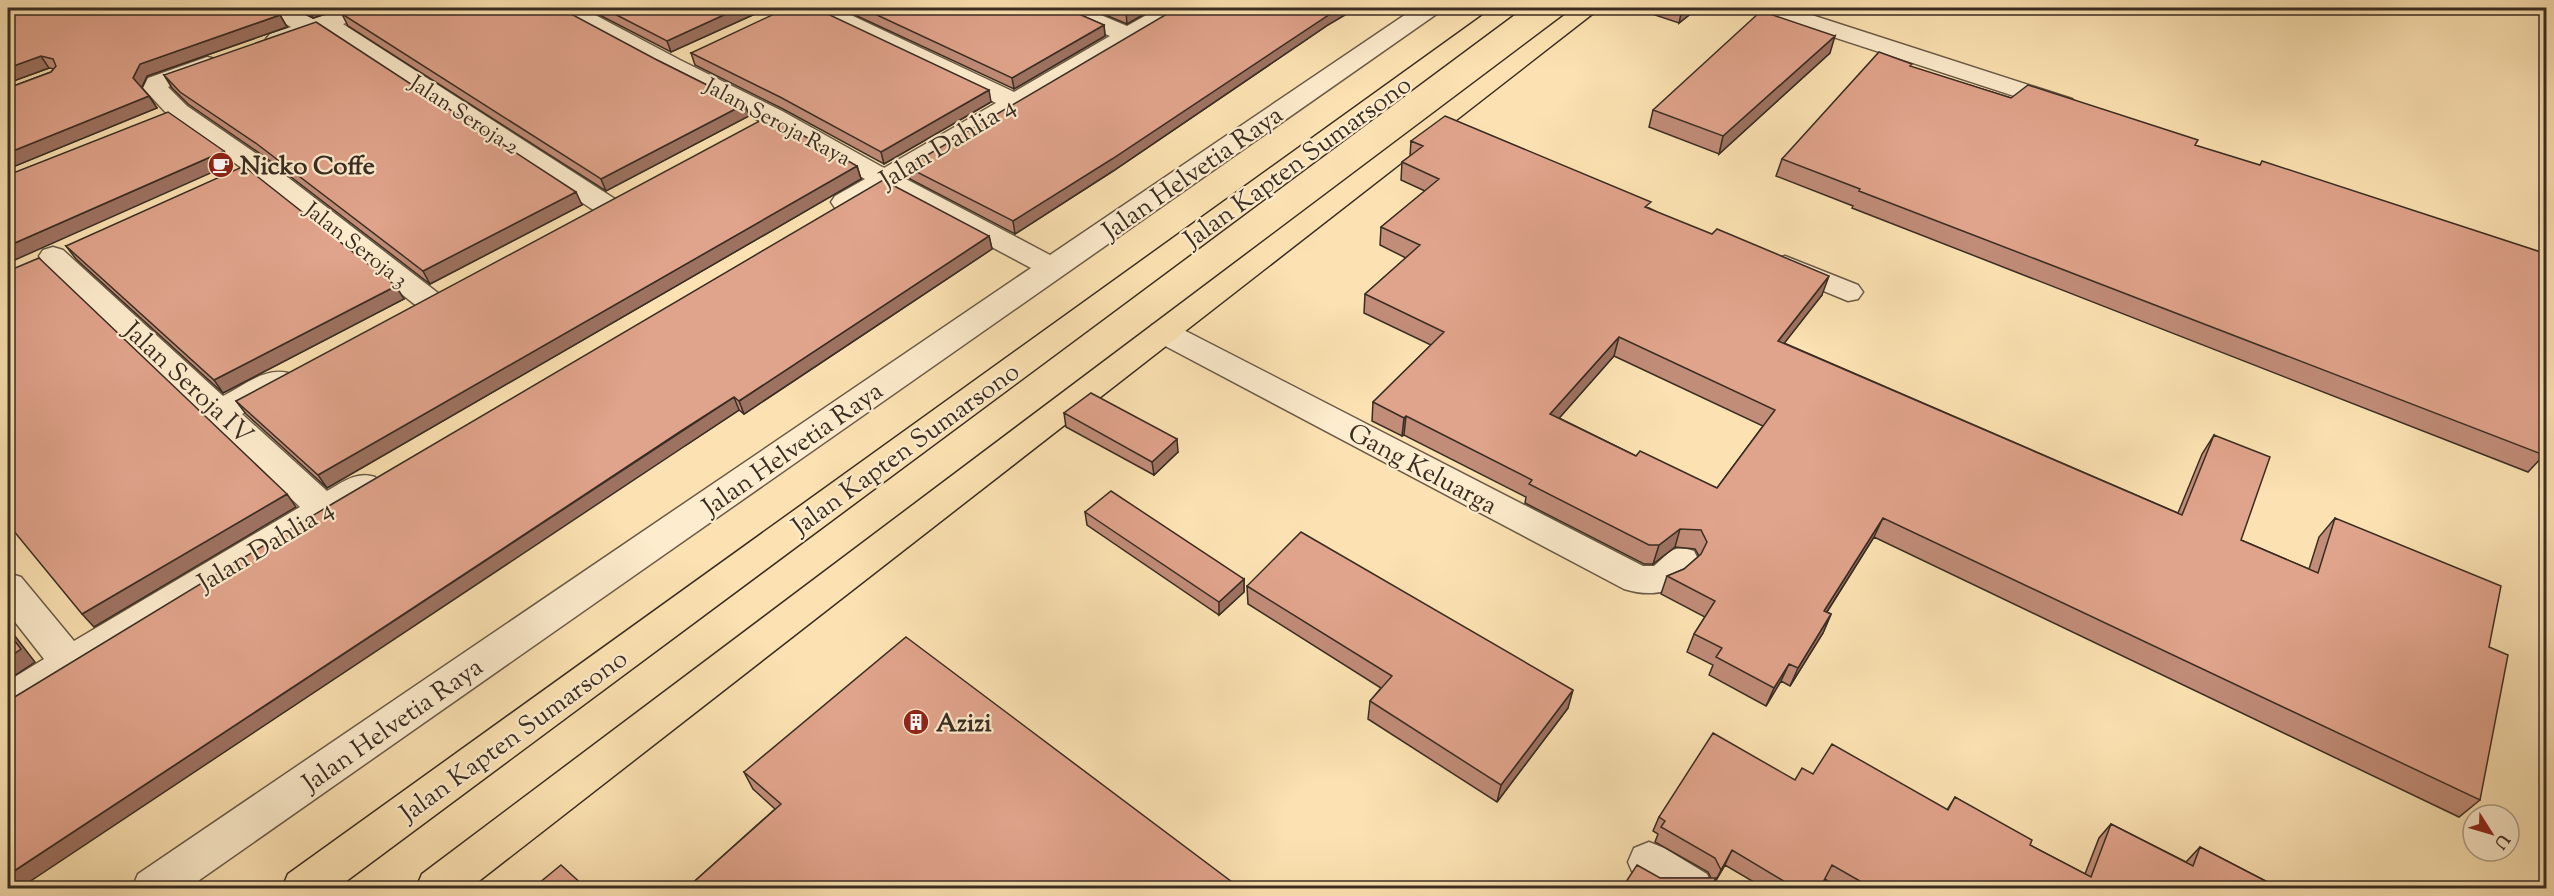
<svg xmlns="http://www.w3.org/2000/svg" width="2554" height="896" font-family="'Sorts Mill Goudy',serif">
<rect width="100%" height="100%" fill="#fce2b2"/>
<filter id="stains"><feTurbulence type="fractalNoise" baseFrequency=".00333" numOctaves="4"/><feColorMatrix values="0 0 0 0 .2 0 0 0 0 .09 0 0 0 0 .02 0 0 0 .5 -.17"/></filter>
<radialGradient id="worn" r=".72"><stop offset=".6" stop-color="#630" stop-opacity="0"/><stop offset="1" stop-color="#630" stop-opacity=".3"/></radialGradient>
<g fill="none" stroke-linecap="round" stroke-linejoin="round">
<!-- minor casing -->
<g stroke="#6a5a47" stroke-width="3">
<path id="minor" d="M 42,8 L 106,8 L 102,13 C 85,17 55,25 42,8 Z
M 263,8 L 291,8 L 313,19 L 348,8 L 380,8 L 377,13 L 343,24 L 615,199 L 619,205 L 615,211 L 605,213 L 595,211 L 322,32 L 278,46 L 270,44 L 266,39 L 270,34 L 291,27 L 267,13 Z
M 554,8 L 582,8 L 680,60 L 782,111 L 884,168 L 996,103 L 811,13 L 808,8 L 836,8 L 1014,92 L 1110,36 L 1058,13 L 1055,8 L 1084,8 L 1127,26 L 1159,8 L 1186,8 L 1183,13 L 904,178 L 1050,255 L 1415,8 L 1442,8 L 1438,13 L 188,888 L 132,888 L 138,874 L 1031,268 L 885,190 C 869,199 854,213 835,208 L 831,202 L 835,196 L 865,179 C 764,121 660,69 558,13 Z
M 1756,8 L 1790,8 L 2072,99 L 2076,104 L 2072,109 L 2063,112 L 2054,109 L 1760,13 Z
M 207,57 L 216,59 L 219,64 L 216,69 L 168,87 L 187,106 L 264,159 L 438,293 L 443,300 L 438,307 L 428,310 L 418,307 L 246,171 L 169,116 L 143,88 L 148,78 Z
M 53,247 L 63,250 L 223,396 C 243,386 265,367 288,373 L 293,381 L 288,389 L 242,414 L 327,491 C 343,482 356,471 375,477 L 380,486 L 375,495 L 22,712 L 8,716 L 8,681 L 44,659 L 8,613 L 8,573 L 21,577 L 74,641 L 300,507 L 43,262 L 39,256 L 43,250 Z
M 1785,256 L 1858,285 L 1863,292 L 1858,299 L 1848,301 L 1775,271 L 1771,265 L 1775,259 Z
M 1163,322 L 1174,325 L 1643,566 L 1654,566 C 1670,553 1671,544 1694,551 L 1699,561 C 1683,591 1656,599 1624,589 L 1152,339 L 1148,332 L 1152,325 Z
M 1649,842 L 1664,848 L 1707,874 L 1713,888 L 1655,888 L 1634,876 L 1628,862 L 1634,848 Z"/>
</g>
<!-- highway casing -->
<g stroke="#392d23" stroke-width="3">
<path id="highway" d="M 1493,8 L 1519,8 L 1515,13 L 337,888 L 282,888 L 288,874 Z
M 1574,8 L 1600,8 L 470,888 L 416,888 L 422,874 Z"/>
</g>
<!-- minor -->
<use href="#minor" fill="#fdeccd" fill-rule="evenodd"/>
<!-- highway -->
<use href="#highway" fill="#fce2b2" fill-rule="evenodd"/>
</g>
<!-- wall -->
<path fill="#c18c78" stroke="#392d23" stroke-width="1.5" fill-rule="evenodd" d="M 294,8 L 342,8 L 313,18 Z
M 586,8 L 768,8 L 671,52 Z
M 840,8 L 1065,8 L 1104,25 L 1105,36 L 1014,89 Z
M 1089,8 L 1155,8 L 1127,24 Z
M 1634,8 L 1698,8 L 1679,23 Z
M 54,9 L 280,15 L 287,27 L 147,76 L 142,88 L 149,96 L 157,108 L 8,169 L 8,88 L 51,72 L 54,69 L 49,68 L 8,83 L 8,11 Z
M 342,14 L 657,60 L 745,104 L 749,116 L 606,191 L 348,26 Z
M 1328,25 L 1113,171 L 1015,234 L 910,179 L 907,167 Z
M 691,53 L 991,102 L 884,164 L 783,109 L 695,65 Z
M 1830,53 L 1719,154 L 1649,127 L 1653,110 Z
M 1911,67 L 2011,98 L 2195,145 L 2544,455 L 2528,472 L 1852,208 L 1853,206 L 1776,176 L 1782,159 Z
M 164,75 L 582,205 L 430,284 L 265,157 L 188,104 L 172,88 Z
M 1411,141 L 1649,208 L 1822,295 L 1784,343 L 2178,513 L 2202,454 L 2214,435 L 2241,540 L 2309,569 L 2319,537 L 2335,518 L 2489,647 L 2480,800 L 2459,817 L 1874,537 L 1827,612 L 1831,614 L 1823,633 L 1790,686 L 1781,681 L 1766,706 L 1709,675 L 1713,665 L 1687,652 L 1694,634 L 1705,617 L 1661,594 L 1667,576 L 1684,569 L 1699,556 L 1695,549 L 1675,547 L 1653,564 L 1644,564 L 1525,503 L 1526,497 L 1404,435 L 1402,436 L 1372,421 L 1373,402 L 1431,345 L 1364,313 L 1365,294 L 1406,258 L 1380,245 L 1381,227 L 1425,191 L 1401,180 L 1402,162 L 1410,156 ZM 1614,356 L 1763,426 L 1717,488 L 1636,456 L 1559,418 Z
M 857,166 L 861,179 L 327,488 L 246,414 L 236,401 Z
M 989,236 L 992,249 L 744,414 L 739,410 L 686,445 L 8,701 Z
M 66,246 L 404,299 L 223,393 L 76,259 Z
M 1064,413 L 1178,452 L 1154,475 L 1066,427 Z
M 1085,512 L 1244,579 L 1244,592 L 1219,615 L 1087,525 Z
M 1247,586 L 1568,708 L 1497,802 L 1368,719 L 1370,701 L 1381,688 L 1248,604 Z
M 744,772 L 1240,888 L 687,888 L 775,809 L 753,789 Z
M 1813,774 L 1947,810 L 1955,797 L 2030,845 L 2085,874 L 2099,838 L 2111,824 L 2186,862 L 2200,847 L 2279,888 L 1839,888 L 1825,879 L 1820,888 L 1764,888 L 1725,865 L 1711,888 L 1622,888 L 1660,878 L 1711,878 L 1708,872 L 1655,842 L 1658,834 L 1653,831 L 1659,817 L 1795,780 Z"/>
<!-- shaded-wall -->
<path fill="#9d7261" stroke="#392d23" stroke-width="1.5" d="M 308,8 L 342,8 L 313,18 Z
M 739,8 L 768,8 L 671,52 L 667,41 Z
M 1134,8 L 1155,8 L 1127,24 L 1126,12 Z
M 1339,8 L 1357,8 L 1328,25 L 1113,171 L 1015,234 L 1013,221 Z
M 1688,8 L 1698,8 L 1679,23 L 1681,14 Z
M 280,15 L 287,27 L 147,76 L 141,89 L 133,78 L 140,64 Z
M 1104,25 L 1105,36 L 1014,89 L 1012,78 Z
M 1835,36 L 1830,53 L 1719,154 L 1723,136 Z
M 41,56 L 49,68 L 8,83 L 8,68 Z
M 989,90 L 991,102 L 884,164 L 881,152 Z
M 149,96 L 157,108 L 8,169 L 8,153 Z
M 745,104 L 749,116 L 606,191 L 601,179 Z
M 224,151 L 231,164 L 8,263 L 8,246 Z
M 857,166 L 861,179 L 327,488 L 318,475 Z
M 576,192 L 582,205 L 430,284 L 423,271 Z
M 989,236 L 992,249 L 744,414 L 739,401 Z
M 1829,276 L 1822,295 L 1772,359 L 1778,341 Z
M 396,286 L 404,299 L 223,393 L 214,380 Z
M 1619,337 L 1614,356 L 1546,433 L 1550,414 Z
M 734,397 L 739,410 L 20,888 L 8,888 L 8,875 Z
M 1406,416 L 1404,435 L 1402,436 L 1404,418 Z
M 1177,439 L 1178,452 L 1154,475 L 1152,462 Z
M 287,494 L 296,507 L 94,627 L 82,614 Z
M 1883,518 L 1874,537 L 1816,629 L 1824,611 Z
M 1680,529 L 1675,547 L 1653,564 L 1659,545 Z
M 1244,579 L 1244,592 L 1219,615 L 1219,602 Z
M 1831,614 L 1823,633 L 1790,686 L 1798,668 Z
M 8,627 L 35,662 L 8,680 Z
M 1789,664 L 1781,681 L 1766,706 L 1774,688 Z
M 1573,690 L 1568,708 L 1497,802 L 1501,785 Z
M 1732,850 L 1725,865 L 1714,884 L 1721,870 Z"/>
<!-- building -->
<path fill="#e0a38b" stroke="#392d23" stroke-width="1.5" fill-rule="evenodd" d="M 17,8 L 51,8 L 54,9 L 76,8 L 267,8 L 280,15 L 140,64 L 133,78 L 149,96 L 8,153 L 8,88 L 51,72 L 56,66 L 53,59 L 41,56 L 8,68 L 8,11 Z
M 361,8 L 560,8 L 657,60 L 745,104 L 601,179 L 342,14 Z
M 603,8 L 739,8 L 667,41 Z
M 787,8 L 815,8 L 989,90 L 881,152 L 780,97 L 691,53 Z
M 862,8 L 1065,8 L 1104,25 L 1012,78 Z
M 1115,8 L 1134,8 L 1126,12 Z
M 1177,8 L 1339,8 L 1112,159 L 1013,221 L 907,167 Z
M 1663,8 L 1688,8 L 1681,14 Z
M 1761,11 L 1835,36 L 1723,136 L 1653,110 Z
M 316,22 L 576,192 L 423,271 L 257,144 L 180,92 L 164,75 Z
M 1879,52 L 1912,64 L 1910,66 L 2011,98 L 2028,85 L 2198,140 L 2195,145 L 2260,165 L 2262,161 L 2547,254 L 2547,444 L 2544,455 L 1859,191 L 1860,189 L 1782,159 Z
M 168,112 L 224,151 L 8,246 L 8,175 Z
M 769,116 L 857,166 L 318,475 L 236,401 Z
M 1445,116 L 1651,202 L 1645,207 L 1712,234 L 1717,229 L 1829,276 L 1778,341 L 2182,515 L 2214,435 L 2270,457 L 2241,540 L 2318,573 L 2335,518 L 2501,586 L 2489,647 L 2508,655 L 2480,800 L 1883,518 L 1824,611 L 1831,614 L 1798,668 L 1789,664 L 1774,688 L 1716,657 L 1722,648 L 1694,634 L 1715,601 L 1667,576 L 1684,569 L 1701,554 L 1707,542 L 1701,530 L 1680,529 L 1659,545 L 1649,545 L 1529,484 L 1532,480 L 1406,416 L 1404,418 L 1373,402 L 1444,332 L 1365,294 L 1420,245 L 1381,227 L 1439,179 L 1402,162 L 1423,146 L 1411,141 ZM 1619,337 L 1775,410 L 1717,488 L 1640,451 L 1636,456 L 1550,414 Z
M 244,166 L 396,286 L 214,380 L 66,246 Z
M 883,180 L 989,236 L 739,401 L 734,397 L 681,431 L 8,875 L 8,701 L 327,507 Z
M 39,258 L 287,494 L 82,614 L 8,524 L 8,271 Z
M 1091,393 L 1177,439 L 1152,462 L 1064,413 Z
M 1111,491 L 1244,579 L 1219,602 L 1085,512 Z
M 1301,532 L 1573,690 L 1501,785 L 1370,701 L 1392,676 L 1247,586 Z
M 8,632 L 21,649 L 8,658 Z
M 906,637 L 1240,888 L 876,888 L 874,886 L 872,888 L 687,888 L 781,804 L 744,772 Z
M 1713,733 L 1795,780 L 1802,768 L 1813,774 L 1832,744 L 1948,810 L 1955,797 L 2032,840 L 2030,845 L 2091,877 L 2111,824 L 2193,866 L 2200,847 L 2279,888 L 1872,888 L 1832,865 L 1820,888 L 1795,888 L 1732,850 L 1721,870 L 1715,858 L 1661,827 L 1665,821 L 1659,817 Z
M 561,865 L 586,888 L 533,888 Z
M 1637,865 L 1660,878 L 1716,878 L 1710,888 L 1622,888 Z"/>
<!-- icons -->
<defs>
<g id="cafe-disc" transform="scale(1.35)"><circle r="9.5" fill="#8f2418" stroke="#fdeccd"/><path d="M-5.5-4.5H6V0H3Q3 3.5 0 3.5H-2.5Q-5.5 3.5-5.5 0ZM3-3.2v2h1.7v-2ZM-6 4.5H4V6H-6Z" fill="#fff"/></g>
<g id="building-disc" transform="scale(1.35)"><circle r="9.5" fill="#8f2418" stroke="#fdeccd"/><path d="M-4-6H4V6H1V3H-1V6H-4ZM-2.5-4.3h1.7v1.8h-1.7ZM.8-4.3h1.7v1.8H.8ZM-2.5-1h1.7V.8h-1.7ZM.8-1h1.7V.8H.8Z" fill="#fff"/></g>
</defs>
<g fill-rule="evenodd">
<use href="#cafe-disc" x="221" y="165"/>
<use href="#building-disc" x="916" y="722"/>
</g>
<g text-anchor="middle" stroke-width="4.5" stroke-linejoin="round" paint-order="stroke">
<!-- far-street labels -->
<g font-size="22" fill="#392d23" stroke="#fdeccd">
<text transform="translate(465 114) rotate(33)" y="8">Jalan Seroja 2</text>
<text transform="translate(778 121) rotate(28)" y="8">Jalan Seroja Raya</text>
<text transform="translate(357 244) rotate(38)" y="8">Jalan Seroja 3</text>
</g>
<!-- street labels -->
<g font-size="26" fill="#392d23" stroke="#fdeccd">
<text transform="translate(947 142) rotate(-31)" y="9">Jalan Dahlia 4</text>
<text transform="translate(1297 161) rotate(-36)" y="9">Jalan Kapten Sumarsono</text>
<text transform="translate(1192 172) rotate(-35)" y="9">Jalan Helvetia Raya</text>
<text transform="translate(189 382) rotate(43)" y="9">Jalan Seroja IV</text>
<text transform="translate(792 448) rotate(-35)" y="9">Jalan Helvetia Raya</text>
<text transform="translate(905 448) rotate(-36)" y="9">Jalan Kapten Sumarsono</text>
<text transform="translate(1423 468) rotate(28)" y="9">Gang Keluarga</text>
<text transform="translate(265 545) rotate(-31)" y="9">Jalan Dahlia 4</text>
<text transform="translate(392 724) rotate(-35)" y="9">Jalan Helvetia Raya</text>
<text transform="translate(513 735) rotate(-36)" y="9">Jalan Kapten Sumarsono</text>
</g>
<!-- poi labels -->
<g font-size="26" font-weight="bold" fill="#392d23" stroke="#fdeccd" text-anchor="start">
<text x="240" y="174">Nicko Coffe</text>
<text x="936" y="731">Azizi</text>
</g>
</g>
<!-- margin -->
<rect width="2554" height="896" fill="none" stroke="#fce2b2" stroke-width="30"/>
<rect x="9" y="9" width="2536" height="878" fill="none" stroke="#392d23" stroke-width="3"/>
<rect x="15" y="15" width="2524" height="866" fill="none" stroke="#392d23" stroke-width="1.5"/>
<!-- north arrow -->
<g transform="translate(2491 833) rotate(127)"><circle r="28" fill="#fdeccd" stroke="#afa089" stroke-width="1.5"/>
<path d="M0-4.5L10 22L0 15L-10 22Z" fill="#8f2418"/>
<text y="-9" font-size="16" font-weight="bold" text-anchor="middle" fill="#392d23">U</text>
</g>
<rect width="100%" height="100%" filter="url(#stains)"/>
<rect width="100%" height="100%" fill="url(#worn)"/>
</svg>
